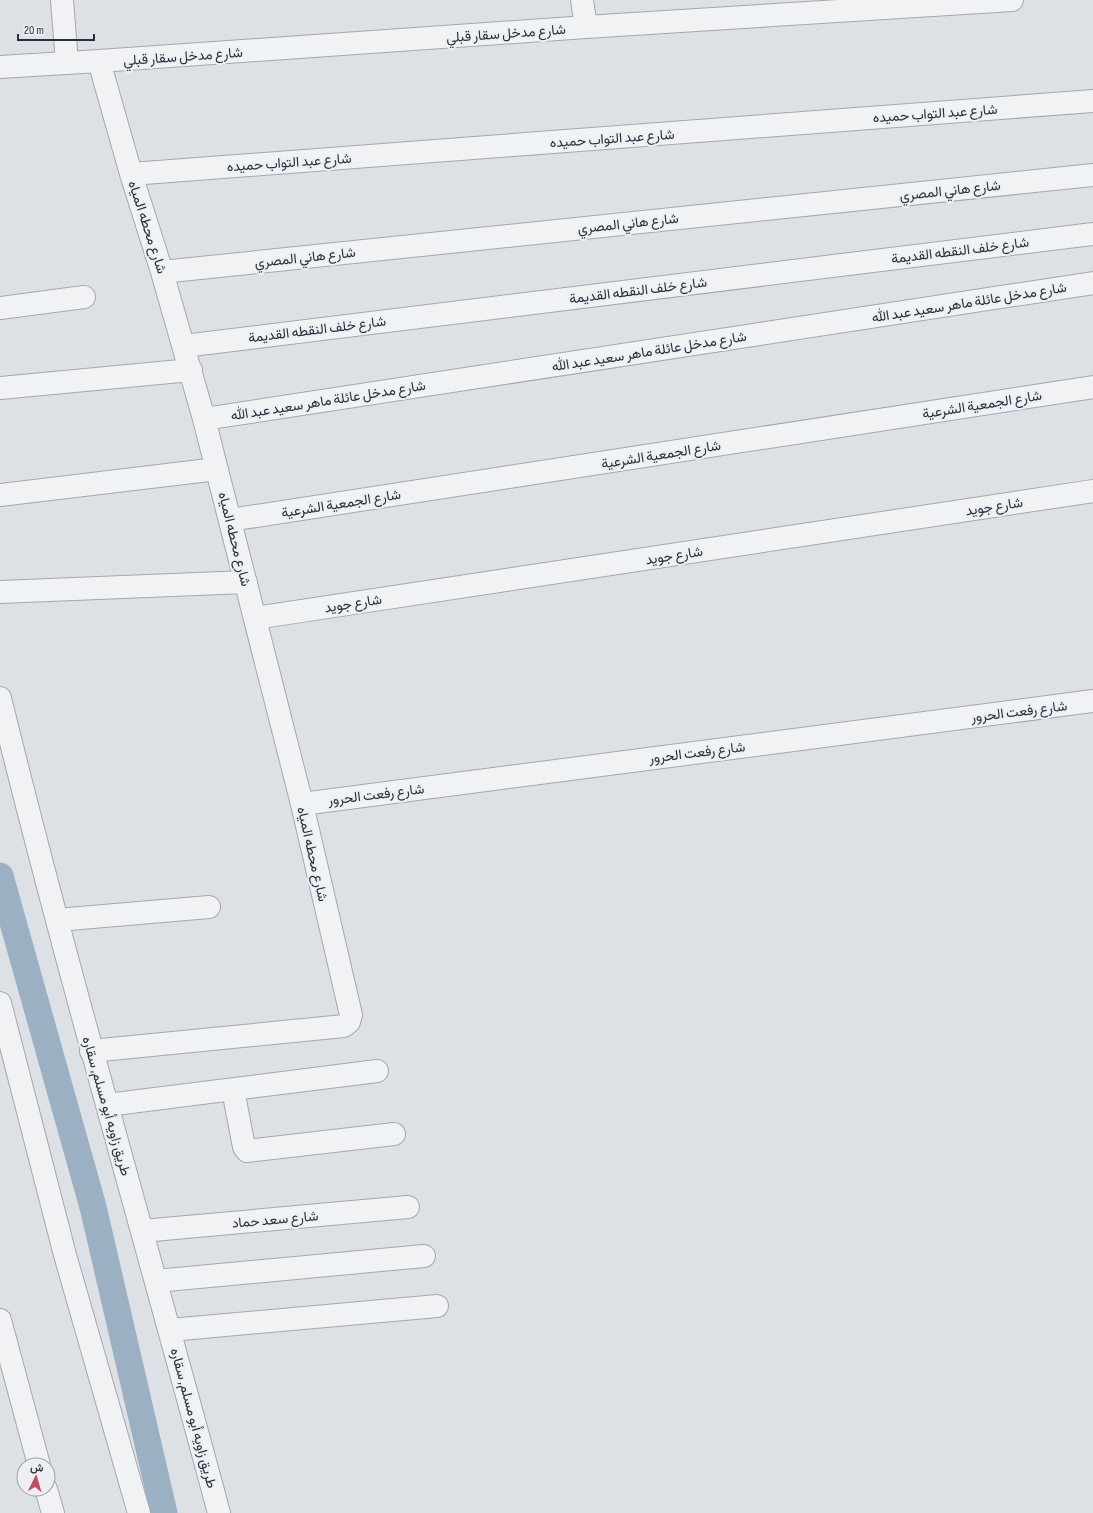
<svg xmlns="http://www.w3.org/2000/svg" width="1093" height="1513" font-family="'Sofia Sans Condensed',Vazirmatn,sans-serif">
<rect width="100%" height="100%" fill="#dde1e6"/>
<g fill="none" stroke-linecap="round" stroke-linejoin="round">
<!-- canal -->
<path stroke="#9bb1c3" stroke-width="27" d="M 0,876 L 93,1207 L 164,1513"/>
<!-- minor casing -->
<g stroke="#a3a8af" stroke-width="24">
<path id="minor" d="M 62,0 L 67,63
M 582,0 L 586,27
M 0,67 L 99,61 L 586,27 L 1012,0
M 131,174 L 1093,101
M 162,272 L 1093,175
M 0,308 L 84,297
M 184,346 L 1093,234
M 0,388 L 191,370
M 204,419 L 1093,283
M 0,495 L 217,469
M 230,520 L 1093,387
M 0,592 L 246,582
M 255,618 L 1093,491
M 0,698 C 67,971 146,1241 219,1513
M 302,804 L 1093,701
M 57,920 L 209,907
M 0,1003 L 65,1255 L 139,1513
M 91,1051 L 344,1026 L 349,1022 L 351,1015 L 302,804 L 204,419 L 162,272 L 131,174 L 99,61
M 233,1090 L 244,1147 L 247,1151 L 394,1134
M 107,1105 L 377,1071
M 142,1231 L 408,1207
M 156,1281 L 424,1256
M 0,1320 L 39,1465
M 170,1330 L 437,1306
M 46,1489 L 53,1513"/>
</g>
<!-- minor -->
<use href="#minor" stroke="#f0f2f4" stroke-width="22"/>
</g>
<g text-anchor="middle" stroke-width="4" stroke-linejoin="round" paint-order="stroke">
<!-- street labels -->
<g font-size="14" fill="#28303b" stroke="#ecf0f4">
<text transform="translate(506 33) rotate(-4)" y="5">شارع مدخل سقار قبلي</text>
<text transform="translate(183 56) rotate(-4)" y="5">شارع مدخل سقار قبلي</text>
<text transform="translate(935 113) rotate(-4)" y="5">شارع عبد التواب حميده</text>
<text transform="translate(612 138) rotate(-4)" y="5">شارع عبد التواب حميده</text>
<text transform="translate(289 162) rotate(-4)" y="5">شارع عبد التواب حميده</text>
<text transform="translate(950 190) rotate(-6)" y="5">شارع هاني المصري</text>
<text transform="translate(628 223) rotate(-6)" y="5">شارع هاني المصري</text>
<text transform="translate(148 227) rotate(72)" y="5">شارع محطه المياه</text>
<text transform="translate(960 250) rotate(-7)" y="5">شارع خلف النقطه القديمة</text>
<text transform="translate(305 257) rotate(-6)" y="5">شارع هاني المصري</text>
<text transform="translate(638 290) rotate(-7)" y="5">شارع خلف النقطه القديمة</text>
<text transform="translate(969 302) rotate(-9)" y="5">شارع مدخل عائلة ماهر سعيد عبد الله</text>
<text transform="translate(317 329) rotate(-7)" y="5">شارع خلف النقطه القديمة</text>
<text transform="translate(649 351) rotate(-9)" y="5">شارع مدخل عائلة ماهر سعيد عبد الله</text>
<text transform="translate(328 400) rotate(-9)" y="5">شارع مدخل عائلة ماهر سعيد عبد الله</text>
<text transform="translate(982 404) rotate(-9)" y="5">شارع الجمعية الشرعية</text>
<text transform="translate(661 454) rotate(-9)" y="5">شارع الجمعية الشرعية</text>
<text transform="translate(341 503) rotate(-9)" y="5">شارع الجمعية الشرعية</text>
<text transform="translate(994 506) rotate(-9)" y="5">شارع جويد</text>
<text transform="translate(235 539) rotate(76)" y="5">شارع محطه المياه</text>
<text transform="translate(674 555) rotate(-9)" y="5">شارع جويد</text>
<text transform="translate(353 603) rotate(-9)" y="5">شارع جويد</text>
<text transform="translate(1019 711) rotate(-7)" y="5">شارع رفعت الحرور</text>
<text transform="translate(697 752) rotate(-7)" y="5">شارع رفعت الحرور</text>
<text transform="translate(376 794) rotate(-7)" y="5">شارع رفعت الحرور</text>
<text transform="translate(313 854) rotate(77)" y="5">شارع محطه المياه</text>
<text transform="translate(107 1106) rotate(74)" y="5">طريق زاويه أبو مسلم, سقاره</text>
<text transform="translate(275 1219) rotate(-5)" y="5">شارع سعد حماد</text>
<text transform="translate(194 1418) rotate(75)" y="5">طريق زاويه أبو مسلم, سقاره</text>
</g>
</g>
<!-- north arrow -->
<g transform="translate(36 1477) rotate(5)"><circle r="19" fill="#ecf0f4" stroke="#9ea3aa"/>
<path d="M0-3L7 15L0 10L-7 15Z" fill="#c14c67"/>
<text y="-6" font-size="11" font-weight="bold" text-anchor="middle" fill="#28303b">ش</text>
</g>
<!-- scale -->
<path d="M18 34v6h76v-6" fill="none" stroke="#28303b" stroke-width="2"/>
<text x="24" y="34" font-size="12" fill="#28303b" stroke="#ecf0f4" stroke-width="3" paint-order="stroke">20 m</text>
</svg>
